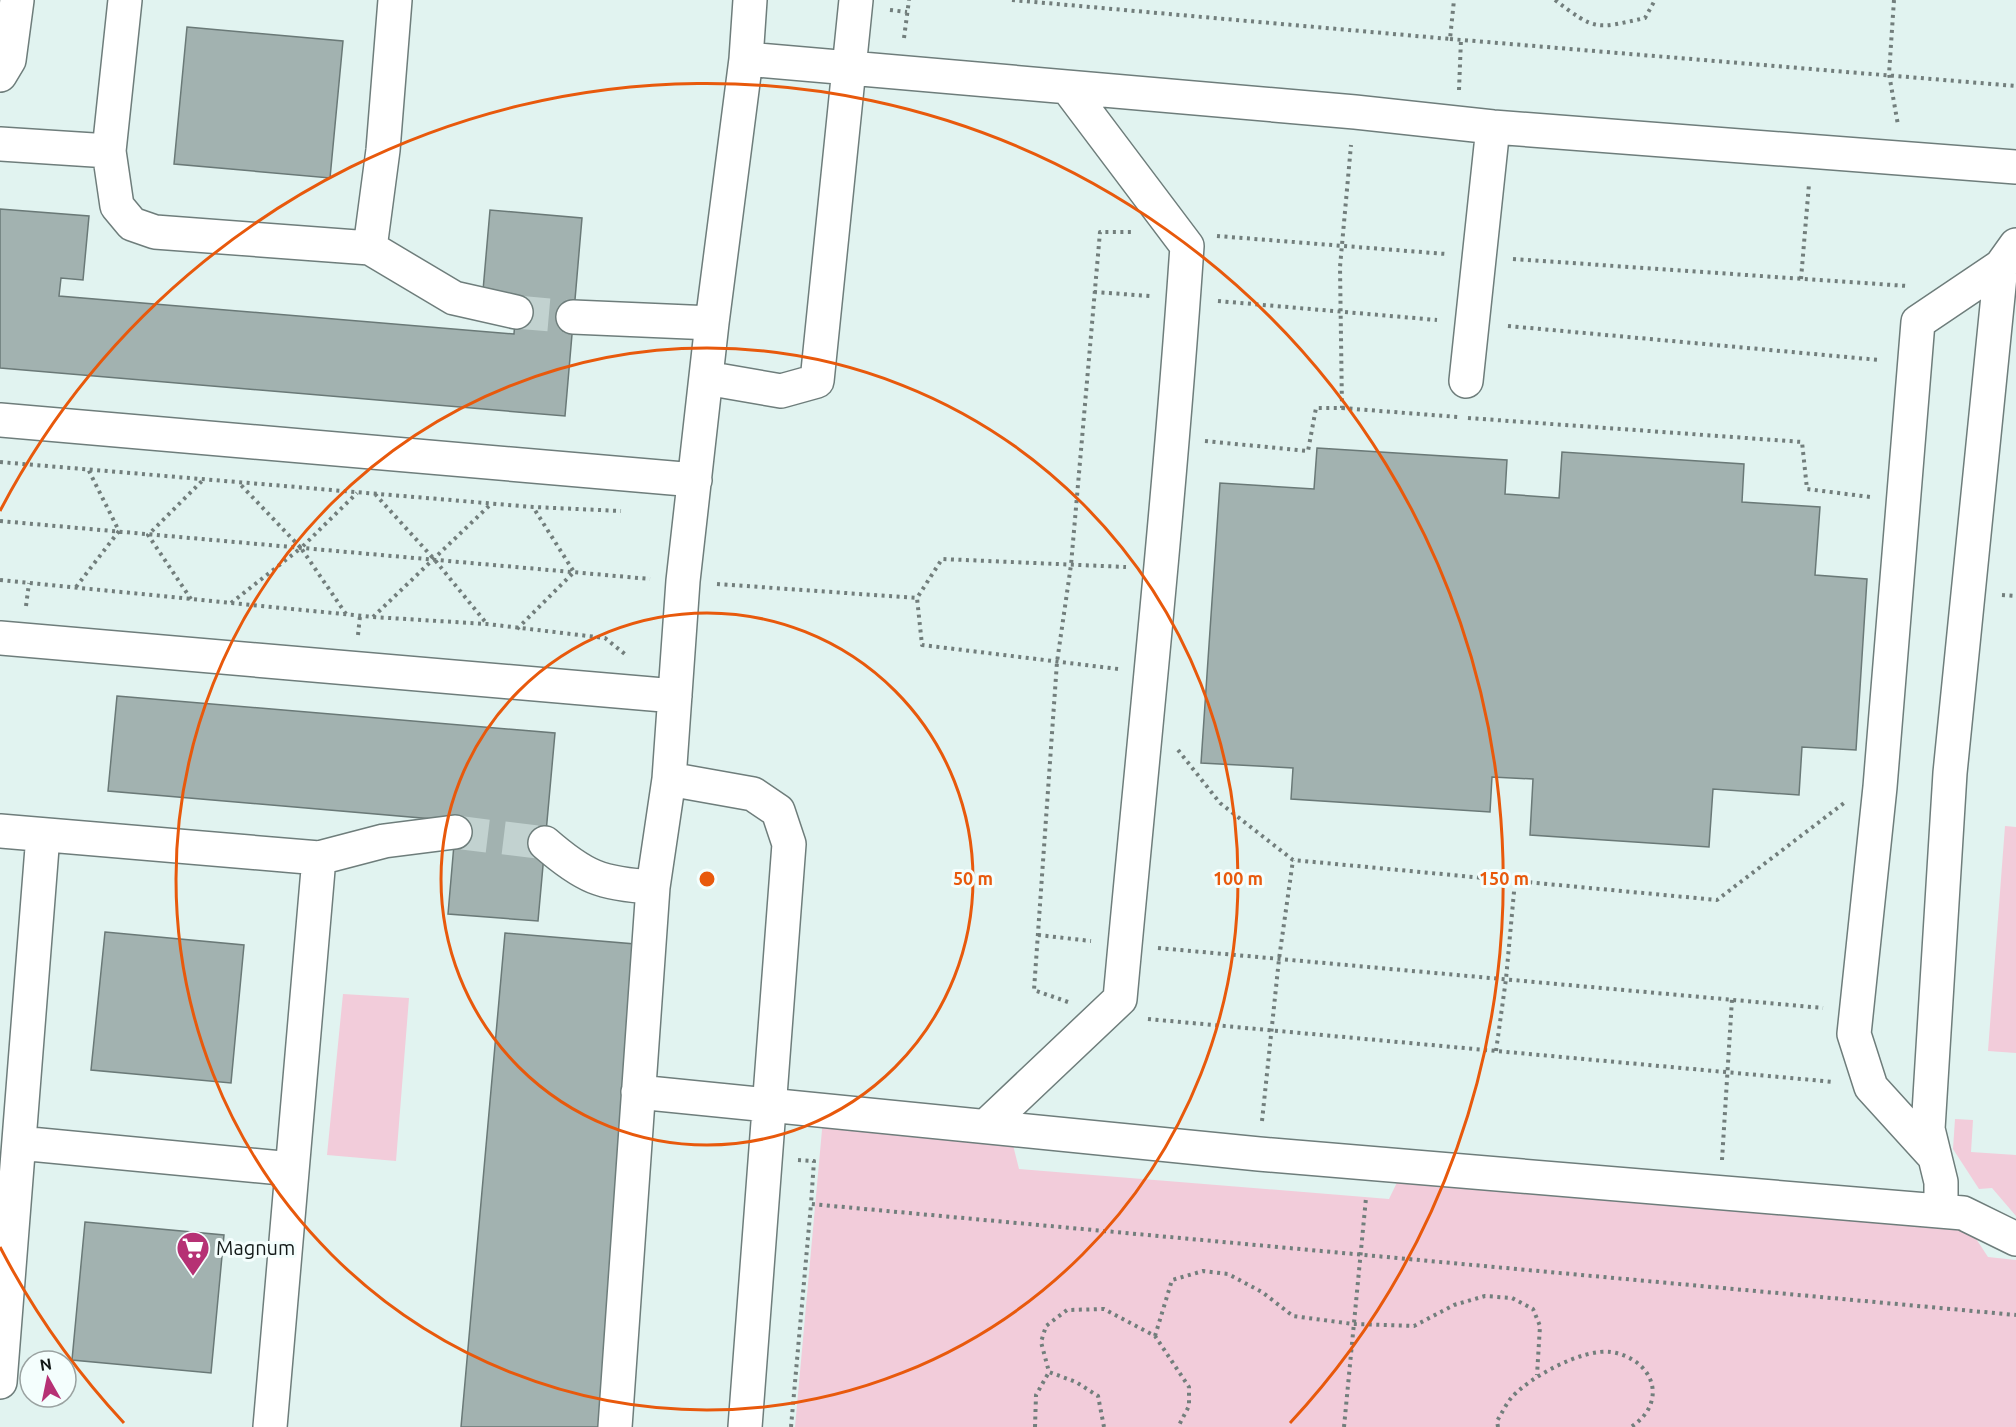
<svg xmlns="http://www.w3.org/2000/svg" width="2016" height="1427" font-family="Ubuntu,sans-serif">
<rect width="100%" height="100%" fill="#e1f3f0"/>
<!-- green -->
<path fill="#f2ccda" d="M 2005,826 L 2016,827 L 2016,1053 L 1988,1051 Z
M 343,994 L 409,998 L 396,1161 L 327,1155 Z
M 823,1119 L 1010,1133 L 1019,1169 L 1389,1199 L 1403,1170 L 1967,1225 L 1988,1257 L 2016,1260 L 2016,1427 L 795,1427 Z
M 1955,1119 L 1973,1120 L 1971,1152 L 2016,1155 L 2016,1216 L 1992,1188 L 1979,1189 L 1953,1149 Z"/>
<!-- building -->
<path fill="#a2b2b0" stroke="#6a7977" stroke-width="1.5" d="M 187,27 L 343,41 L 330,178 L 174,164 Z
M 0,209 L 89,216 L 83,280 L 61,278 L 59,296 L 514,334 L 516,305 L 482,302 L 490,210 L 582,218 L 565,416 L 0,368 Z
M 1317,448 L 1507,460 L 1505,494 L 1559,498 L 1562,452 L 1744,464 L 1742,502 L 1820,507 L 1815,575 L 1867,579 L 1856,750 L 1802,747 L 1799,795 L 1713,789 L 1709,847 L 1530,835 L 1533,779 L 1492,777 L 1490,812 L 1291,799 L 1293,768 L 1201,763 L 1220,483 L 1314,489 Z
M 117,696 L 555,733 L 538,921 L 448,914 L 456,821 L 108,791 Z
M 105,932 L 244,945 L 231,1083 L 91,1070 Z
M 505,933 L 647,945 L 604,1427 L 461,1427 Z
M 85,1222 L 224,1235 L 211,1373 L 72,1360 Z"/>
<g fill="none" stroke-linecap="round" stroke-linejoin="round">
<!-- minor-tunnel -->
<path stroke="#c2d2d0" stroke-width="33" stroke-dasharray="33 16" stroke-linecap="butt" d="M 516,312 L 573,317
M 455,832 L 545,843"/>
<!-- minor casing -->
<g stroke="#6e7d7b" stroke-width="36">
<path id="minor" d="M 746,59 L 1355,112 L 1493,127 L 2016,167
M 0,75 L 9,60 L 17,0
M 0,144 L 109,151 L 125,0
M 109,151 L 117,206 L 132,224 L 155,232 L 370,248 L 383,150 L 395,0
M 370,248 L 454,298 L 516,312
M 573,317 L 712,323
M 706,378 L 781,391 L 817,381 L 856,0
M 1466,381 L 1493,127
M 0,420 L 695,480
M 0,638 L 675,696
M 669,779 L 753,794 L 778,811 L 789,844 L 745,1427
M 0,831 L 319,858 L 270,1427
M 545,843 C 584,877 601,884 653,887
M 319,858 L 384,841 L 455,832
M 638,1092 L 1259,1154 L 1963,1213 L 2016,1239
M 987,1125 L 1120,999 C 1143,748 1170,497 1187,246 L 1068,88
M 19,1143 L 292,1169
M 1932,1154 L 1871,1087 L 1854,1034 L 1880,787 L 1918,322 L 2001,266
M 1941,1211 L 1941,1182 L 1928,1129 L 1950,773 L 2001,266 L 2016,245
M 0,1382 L 43,835
M 615,1427 L 653,887 L 669,779 L 683,581 L 712,323 L 746,59 L 750,0"/>
</g>
<!-- path -->
<path stroke="#727e7c" stroke-width="4" stroke-dasharray="3 4.5" stroke-linecap="butt" d="M 1012,0 L 1450,39 L 1454,0
M 1555,0 C 1596,31 1595,29 1645,18 L 1655,0
M 1894,0 L 1889,74 L 1898,125
M 890,10 L 907,12
M 904,38 L 909,0
M 1450,39 L 2016,86
M 1459,90 L 1461,39
M 1217,236 L 1446,254
M 1513,259 L 1907,286
M 1801,279 L 1809,184
M 1094,292 L 1150,296
M 1218,301 L 1437,320
M 1508,326 L 1879,360
M 1342,408 L 1458,417
M 1468,418 L 1802,442 L 1807,489 L 1870,497
M 1205,441 L 1308,451 L 1316,408 L 1342,408 L 1340,267 L 1351,145
M 0,462 L 533,507 L 621,511
M 375,494 L 434,559 L 487,624
M 0,521 L 650,579
M 0,580 L 373,617 L 487,624 L 605,638 L 626,655
M 717,584 L 917,598
M 76,587 L 119,531 L 88,469
M 2002,595 L 2016,596
M 191,599 L 148,535 L 203,480
M 231,603 L 301,548 L 239,483
M 26,606 L 29,583
M 346,614 L 301,548 L 357,493
M 373,617 L 491,504
M 517,629 L 574,572 L 533,507
M 358,635 L 360,616
M 1118,669 L 922,645 L 917,598 L 942,559 L 1126,567
M 1178,750 L 1220,803 L 1293,860 L 1717,900 L 1844,803
M 1038,935 L 1091,941
M 1158,948 L 1823,1008
M 1068,1002 L 1034,990 L 1057,662 L 1071,565 L 1100,232 L 1132,232
M 1148,1019 L 1834,1082
M 1496,1051 L 1506,979 L 1515,881
M 1262,1121 L 1279,959 L 1293,860
M 798,1160 L 814,1161 L 811,1204 L 2016,1315
M 1722,1160 L 1732,999
M 1155,1336 L 1172,1280 L 1203,1271 L 1228,1274 L 1262,1292 L 1293,1316 L 1353,1324 L 1414,1326 L 1454,1305 L 1485,1296 L 1512,1298 L 1533,1309 L 1540,1326 L 1537,1375
M 791,1427 L 811,1204
M 1035,1427 L 1036,1395 L 1049,1372
M 1104,1427 L 1098,1396 L 1076,1382 L 1049,1372 L 1041,1342 L 1046,1326 L 1067,1310 L 1104,1309 L 1155,1336 L 1189,1387 L 1189,1406 L 1178,1427
M 1344,1427 L 1366,1198
M 1498,1427 L 1497,1421 C 1502,1413 1506,1404 1512,1397 C 1530,1377 1583,1348 1611,1352 C 1654,1359 1669,1402 1631,1427"/>
<!-- minor -->
<use href="#minor" stroke="#fff" stroke-width="33"/>
</g>
<!-- distance rings -->
<g fill="none" stroke="#e8590c" stroke-width="3">
<circle cx="707" cy="879" r="266"/>
<circle cx="707" cy="879" r="531"/>
<path d="M124 1423A797 797 0 0 1 0 1247M0 511A797 797 0 1 1 1290 1423"/>
</g>
<!-- icons -->
<defs>
<g id="supermarket-pin" transform="scale(1.725)"><path d="M0 17L-7.5 6A9.5 9.5 0 1 1 7.5 6Z" fill="#b63174" stroke="#f4fefd"/><path d="M-6-5.5h2.5l.6 2H6L4.5 2H-2.5L-4.4-4H-6ZM-1.5 3.2a1.3 1.3 0 1 0 .1 0ZM3 3.2a1.3 1.3 0 1 0 .1 0Z" fill="#fff"/></g>
</defs>
<g fill-rule="evenodd">
<use href="#supermarket-pin" x="193" y="1248"/>
</g>
<g text-anchor="middle" stroke-width="6" stroke-linejoin="round" paint-order="stroke">
<!-- poi labels -->
<g font-size="20" fill="#131918" stroke="#f4fefd" text-anchor="start">
<text x="216" y="1255">Magnum</text>
</g>
</g>
<circle cx="707" cy="879" r="9" fill="#e8590c" stroke="#f4fefd" stroke-width="3"/>
<g font-size="18" text-anchor="middle" font-weight="bold" fill="#e8590c" stroke="#f4fefd" stroke-width="6" stroke-linejoin="round" paint-order="stroke">
<text x="973" y="885">50 m</text>
<text x="1238" y="885">100 m</text>
<text x="1504" y="885">150 m</text>
</g>
<!-- north arrow -->
<g transform="translate(48 1379) rotate(351)"><circle r="28" fill="#f4fefd" stroke="#9aa2a1" stroke-width="1.5"/>
<path d="M0-4.5L10 22L0 15L-10 22Z" fill="#b63174"/>
<text y="-9" font-size="16" font-weight="bold" text-anchor="middle" fill="#131918">N</text>
</g>
</svg>
